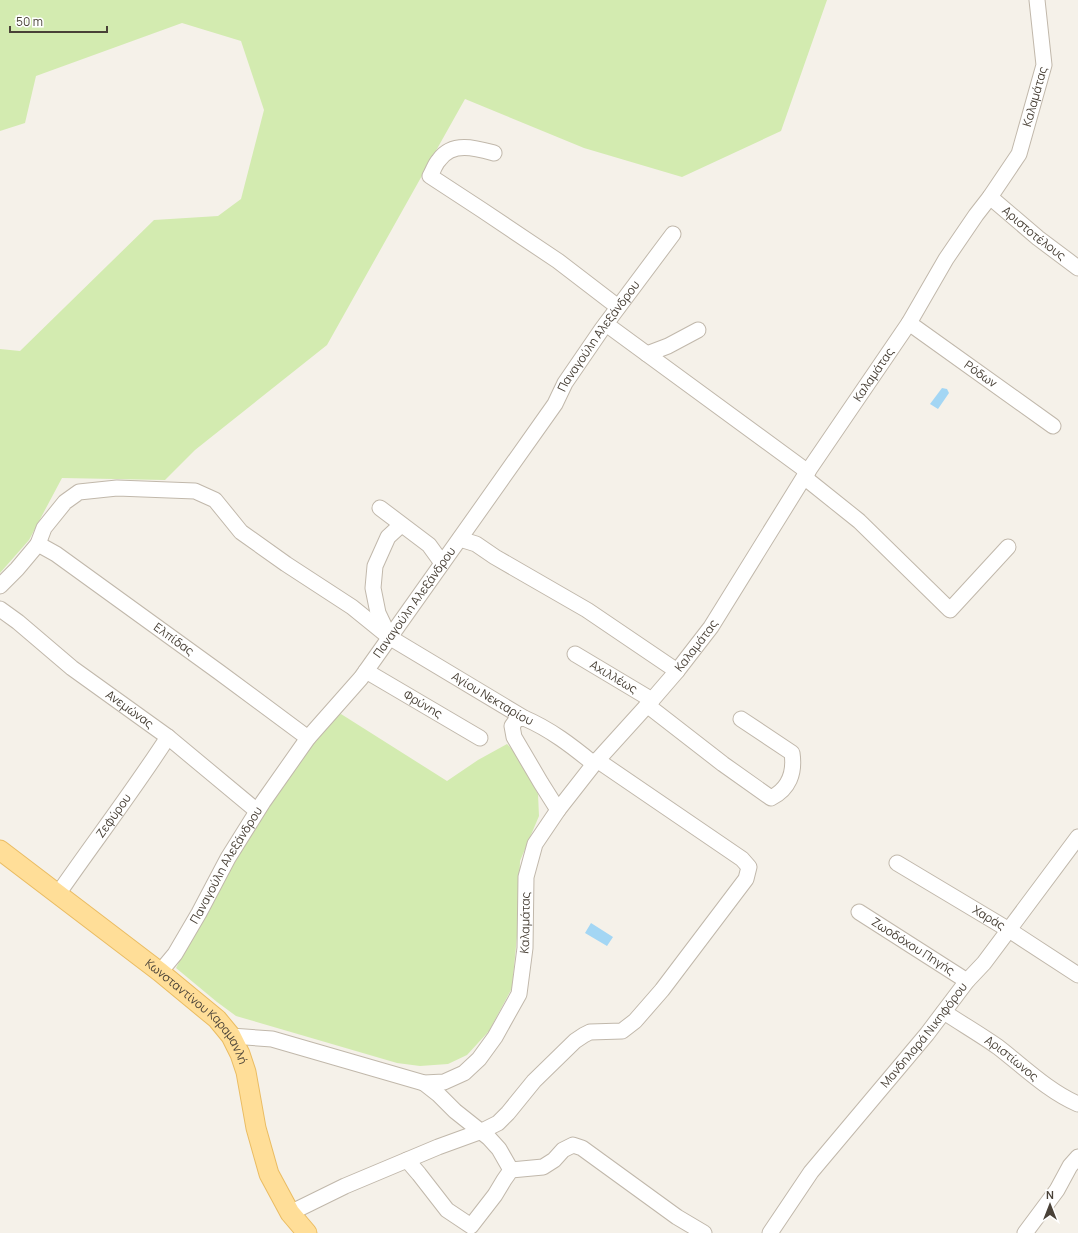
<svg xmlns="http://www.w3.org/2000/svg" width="1078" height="1233" font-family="Manrope,sans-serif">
<rect width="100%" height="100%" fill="#f5f1e9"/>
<!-- green -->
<path fill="#d3ebb0" d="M 0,0 L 827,0 L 781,131 L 682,177 L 584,148 L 465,99 L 327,345 L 195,450 L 165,480 L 62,478 L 29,540 L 0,573 L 0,349 L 20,351 L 154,220 L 218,216 L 241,199 L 264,110 L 241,41 L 182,23 L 36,76 L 25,123 L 0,131 Z
M 341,714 L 447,781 L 478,760 L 507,744 L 518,755 L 538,794 L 539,816 L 520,861 L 518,926 L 512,988 L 489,1031 L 467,1055 L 448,1064 L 420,1066 L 397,1063 L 236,1016 L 217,1002 L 176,968 L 203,914 L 263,813 L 332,718 Z"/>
<!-- water -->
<path fill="#a3d6f4" d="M 942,388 L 947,389 L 949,393 L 938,409 L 930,404 Z
M 591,923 L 613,937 L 607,946 L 585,933 Z"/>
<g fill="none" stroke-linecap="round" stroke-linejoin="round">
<!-- minor casing -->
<g stroke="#c1b8ab" stroke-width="17">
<g id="minor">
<path d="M 494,153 C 476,148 452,141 439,160 C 435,164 433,171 430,176 L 482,210 L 558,261 L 618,307"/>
<path id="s1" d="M 990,197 L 1038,238 L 1078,268"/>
<path id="s2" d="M 909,323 L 1053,426"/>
<path d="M 606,324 L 808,472"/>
<path d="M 647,354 L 668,346 L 698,330"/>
<path d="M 804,477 L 859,521 L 950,610 L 1008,547"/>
<path d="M 380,508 L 429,545 L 442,563"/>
<path d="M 460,539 L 476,544 L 495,557 L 587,610 L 677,671"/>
<path id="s3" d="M 38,544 L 56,554 L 219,672 L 308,738"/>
<path id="s4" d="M 0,586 L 17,569 L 38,544 L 44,528 L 65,502 L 79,492 L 117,488 L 195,491 L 215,500 L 241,532 L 286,564 L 352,607 L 389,637 L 524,718 C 550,729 572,746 594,764"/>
<path id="s5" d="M 0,609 L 18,622 L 72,668 L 168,737 L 257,811"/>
<path d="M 388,634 L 378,613 L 373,588 L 375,566 L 388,537 L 401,525"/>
<path id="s6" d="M 575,654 L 652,700"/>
<path id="s7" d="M 366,671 L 480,738"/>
<path d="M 647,705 L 723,764 L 771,798 C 789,789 795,773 792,753 L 741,719"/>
<path d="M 524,718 L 517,719 L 512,726 L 514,737 L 541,783 L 558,810"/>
<path id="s8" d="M 897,863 L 1009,930 L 1078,975"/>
<path id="s9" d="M 58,894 C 94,842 133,791 168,737"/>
<path id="s10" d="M 859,912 L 967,981"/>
<path id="s11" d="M 160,972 L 175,954 L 199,913 L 228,858 L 263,802 L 308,738 L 361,678 L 555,404 L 565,383 L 602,329 L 673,234"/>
<path id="s12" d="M 944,1012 C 962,1024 981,1035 998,1047 C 1024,1067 1048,1091 1078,1104"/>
<path id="s13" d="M 231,1036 L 272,1039 L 424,1083 L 444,1082 L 464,1073 L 479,1059 L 495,1037 L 519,994 L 525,948 L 526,877 L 535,844 L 558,810 L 594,764 L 652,700 L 677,671 L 711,627 L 804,477 L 909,323 L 946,259 L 976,215 L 990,197 L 1019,154 L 1044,65 L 1037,0"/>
<path d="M 424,1083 L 438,1094 L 455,1111 L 489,1138 L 499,1149 L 511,1170"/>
<path d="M 407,1160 L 419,1174 L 447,1210 L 471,1226 L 495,1195 L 504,1180 L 511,1170 L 543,1167 L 554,1160 L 563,1150 L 573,1145 L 582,1148 L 677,1217 L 704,1233"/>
<path d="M 290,1213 L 345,1186 L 438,1147 L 482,1131 L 498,1123 L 508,1113 L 534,1081 L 575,1041 L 584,1035 L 590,1032 L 622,1031 L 635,1021 L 662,990 L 746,879 L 749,867 L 742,859 L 597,760"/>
<path id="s14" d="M 770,1233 L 811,1172 L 927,1034 L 967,981 L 984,963 L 1078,837"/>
<path d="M 1025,1233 L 1057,1190 L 1070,1166 L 1078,1157"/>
</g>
</g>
<!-- major casing -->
<g stroke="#eabc62" stroke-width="21">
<g id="major">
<path id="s15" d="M 0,850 L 160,972 L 217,1019 L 231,1036 L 240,1054 L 246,1072 L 256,1128 L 269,1174 L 290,1213 L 307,1233"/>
</g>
</g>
<!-- minor -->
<use href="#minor" stroke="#fff" stroke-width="15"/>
<!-- major -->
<use href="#major" stroke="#ffde98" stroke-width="19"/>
</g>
<g text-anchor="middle" stroke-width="3.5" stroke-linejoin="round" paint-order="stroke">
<!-- street labels -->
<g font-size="12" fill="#494137" stroke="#fff">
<text dy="4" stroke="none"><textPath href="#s13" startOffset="1394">Καλαμάτας</textPath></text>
<text dy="4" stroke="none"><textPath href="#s1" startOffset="57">Αριστοτέλους</textPath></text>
<text dy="4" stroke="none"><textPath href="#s11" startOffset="774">Παναγούλη Αλεξάνδρου</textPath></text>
<text dy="4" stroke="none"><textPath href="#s2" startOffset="88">Ρόδων</textPath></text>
<text dy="4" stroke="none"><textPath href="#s13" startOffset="1070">Καλαμάτας</textPath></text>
<text dy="4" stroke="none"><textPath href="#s11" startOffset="450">Παναγούλη Αλεξάνδρου</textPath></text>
<text dy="4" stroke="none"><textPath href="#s3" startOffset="166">Ελπίδας</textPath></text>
<text dy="4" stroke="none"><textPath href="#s13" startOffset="746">Καλαμάτας</textPath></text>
<text dy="4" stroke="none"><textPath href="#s6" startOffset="45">Αχιλλέως</textPath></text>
<text dy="4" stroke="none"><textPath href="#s4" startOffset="606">Αγίου Νεκταρίου</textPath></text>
<text dy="4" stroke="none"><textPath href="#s7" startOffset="66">Φρύνης</textPath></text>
<text dy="4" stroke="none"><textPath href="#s5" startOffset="164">Ανεμώνας</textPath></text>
<text dy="4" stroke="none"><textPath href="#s9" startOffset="96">Ζεφύρου</textPath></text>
<text dy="4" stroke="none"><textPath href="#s11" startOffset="126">Παναγούλη Αλεξάνδρου</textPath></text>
<text dy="4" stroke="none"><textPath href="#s8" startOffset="107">Χαράς</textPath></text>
<text dy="4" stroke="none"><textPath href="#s13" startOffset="410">Καλαμάτας</textPath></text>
<text dy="4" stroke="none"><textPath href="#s10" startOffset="64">Ζωοδόχου Πηγής</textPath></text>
<text dy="4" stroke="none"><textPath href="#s15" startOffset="256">Κωνσταντίνου Καραμανλή</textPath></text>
<text dy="4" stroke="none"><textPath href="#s14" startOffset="251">Μανδηλαρά Νικηφόρου</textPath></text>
<text dy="4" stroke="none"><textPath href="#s12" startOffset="82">Αριστίωνος</textPath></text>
</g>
</g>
<!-- north arrow -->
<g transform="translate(1050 1205)" stroke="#ffffff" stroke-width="3" paint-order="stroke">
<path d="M0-3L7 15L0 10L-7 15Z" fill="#494137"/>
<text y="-6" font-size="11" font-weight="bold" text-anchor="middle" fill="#494137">N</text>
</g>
<!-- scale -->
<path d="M10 26v6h97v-6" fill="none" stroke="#494137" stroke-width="2"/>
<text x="16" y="26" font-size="12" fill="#494137" stroke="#ffffff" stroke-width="3" paint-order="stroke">50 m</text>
</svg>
